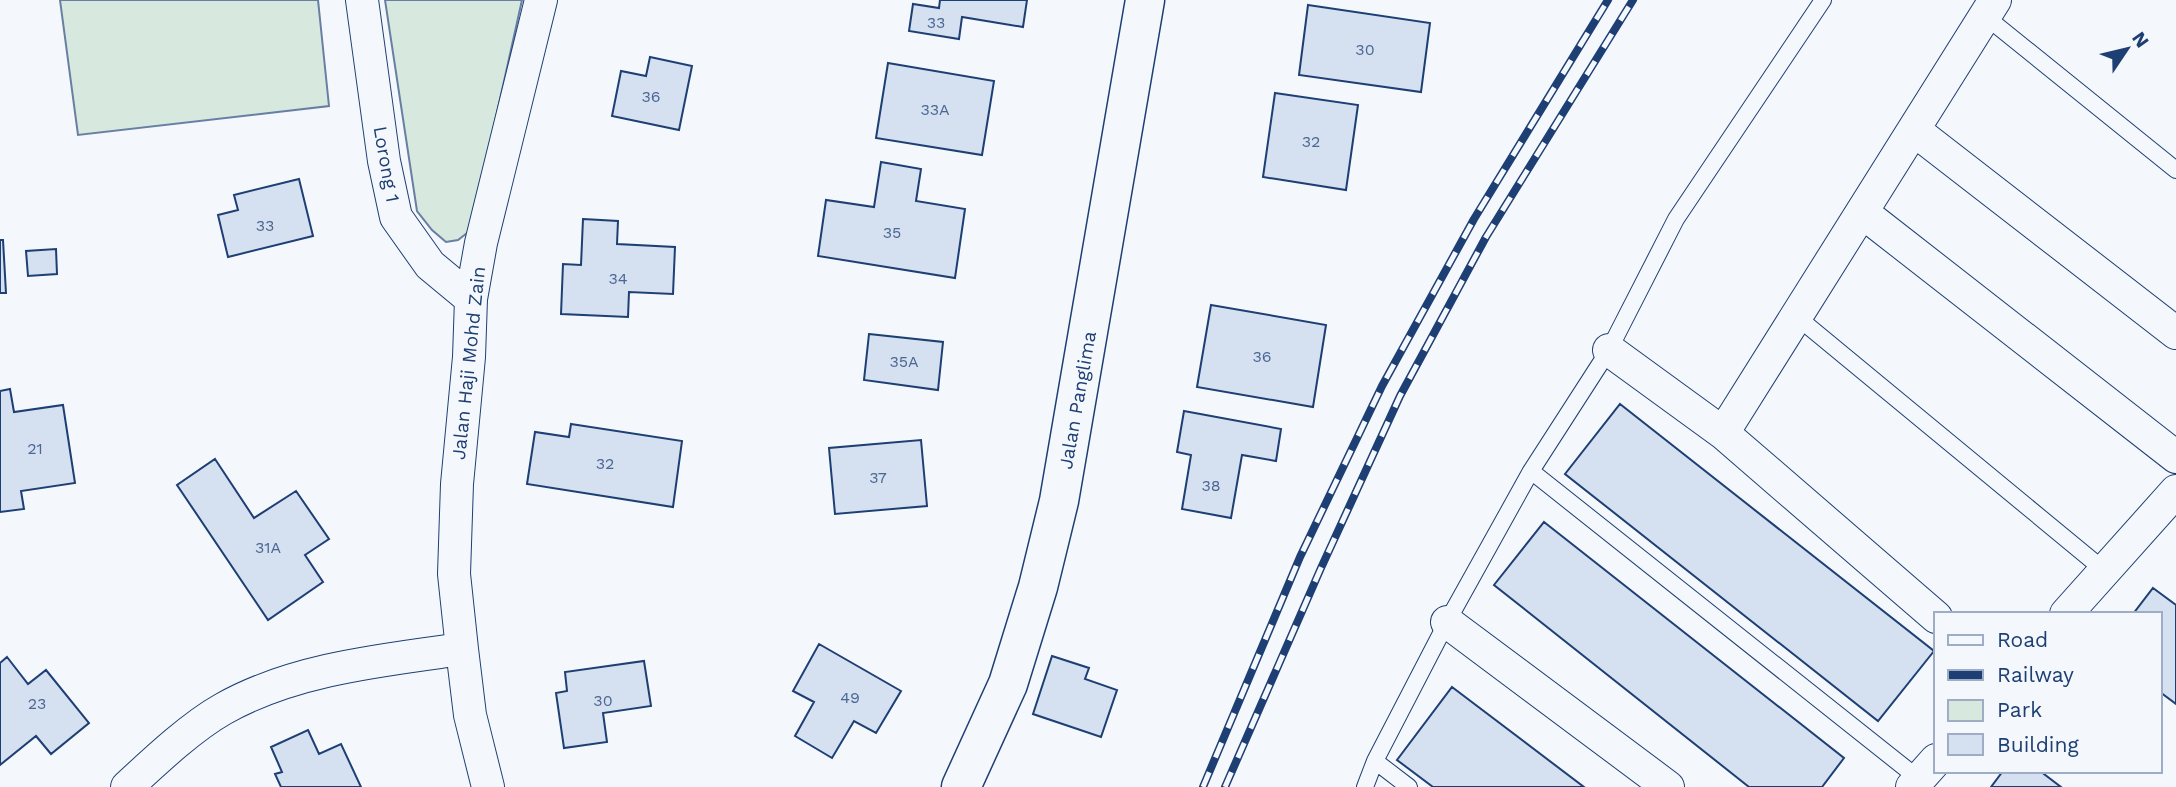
<svg xmlns="http://www.w3.org/2000/svg" width="2176" height="787" font-family="'Work Sans',sans-serif">
<rect width="100%" height="100%" fill="#f4f7fb"/>
<!-- green -->
<path fill="#d7e8df" stroke="#687fa3" stroke-width="2" d="M 60,0 L 318,0 L 329,106 L 78,135 Z
M 385,0 L 522,0 L 471,230 L 458,240 L 446,242 L 432,230 L 417,211 Z"/>
<!-- building -->
<path fill="#d5e0f0" stroke="#1d3f73" stroke-width="2" d="M 940,0 L 1027,0 L 1023,27 L 962,17 L 959,39 L 909,31 L 913,4 L 939,8 Z
M 1308,5 L 1430,23 L 1421,92 L 1299,75 Z
M 650,57 L 692,66 L 679,130 L 612,116 L 621,71 L 646,76 Z
M 888,63 L 994,81 L 982,155 L 876,138 Z
M 1275,93 L 1358,105 L 1346,190 L 1263,177 Z
M 881,162 L 921,169 L 916,201 L 965,209 L 955,278 L 818,256 L 826,200 L 874,207 Z
M 299,179 L 313,236 L 228,257 L 218,215 L 238,210 L 234,195 Z
M 583,219 L 618,221 L 617,244 L 675,247 L 673,294 L 629,292 L 628,317 L 561,314 L 563,264 L 581,265 Z
M 0,240 L 3,240 L 6,293 L 0,293 Z
M 56,249 L 57,274 L 28,276 L 26,251 Z
M 1211,305 L 1326,325 L 1313,407 L 1197,387 Z
M 869,334 L 943,342 L 938,390 L 864,380 Z
M 10,389 L 14,412 L 63,405 L 75,483 L 21,491 L 24,509 L 0,512 L 0,391 Z
M 1620,404 L 1934,651 L 1878,721 L 1565,474 Z
M 1184,411 L 1281,429 L 1276,461 L 1242,455 L 1231,518 L 1182,509 L 1191,455 L 1177,452 Z
M 571,424 L 682,441 L 673,507 L 527,484 L 535,432 L 569,437 Z
M 921,440 L 927,506 L 835,514 L 829,448 Z
M 215,459 L 254,518 L 296,491 L 329,539 L 305,555 L 323,582 L 268,620 L 177,485 Z
M 1544,522 L 1844,758 L 1822,787 L 1749,787 L 1494,585 Z
M 2153,588 L 2176,605 L 2176,704 L 2160,692 L 2160,614 L 2133,614 Z
M 819,644 L 901,691 L 876,733 L 854,721 L 832,758 L 795,736 L 814,702 L 793,691 Z
M 1052,656 L 1089,668 L 1085,679 L 1117,690 L 1101,737 L 1033,714 Z
M 7,657 L 28,684 L 46,670 L 89,723 L 51,754 L 36,736 L 0,765 L 0,663 Z
M 644,661 L 651,706 L 603,713 L 607,742 L 564,748 L 556,693 L 567,691 L 565,672 Z
M 1452,687 L 1584,787 L 1433,787 L 1397,760 Z
M 308,730 L 319,754 L 341,744 L 361,787 L 281,787 L 275,774 L 282,772 L 271,747 Z
M 2003,771 L 2040,771 L 2061,787 L 1991,787 Z"/>
<g fill="none" stroke-linecap="round" stroke-linejoin="round">
<!-- service casing -->
<g stroke="#1d3f73" stroke-width="18">
<path id="service" d="M 1985,16 L 2176,170
M 1796,316 L 2105,571
M 1531,471 L 1919,779
M 1375,761 L 1409,787
M 1365,787 L 1375,761 L 1447,622 L 1531,471 L 1609,350 L 1676,219 L 1823,0"/>
</g>
<!-- minor casing -->
<g stroke="#1d3f73" stroke-width="34">
<path id="minor" d="M 362,0 L 384,161 L 396,217 L 430,265 L 471,299
M 1914,130 L 2176,333
M 1862,212 L 2176,457
M 1609,350 L 1723,433 L 1936,617
M 1723,433 L 1995,0
M 2066,614 L 2176,491
M 1447,622 L 1668,787
M 127,787 C 154,762 191,727 223,709 C 293,669 383,660 462,649
M 488,787 L 470,715 L 462,649 L 454,574 L 457,484 L 469,357 L 471,299 L 481,243 L 541,0
M 1912,787 L 1936,760"/>
</g>
<!-- secondary casing -->
<g stroke="#1d3f73" stroke-width="41">
<path id="secondary" d="M 961,787 L 1008,684 L 1038,587 L 1059,501 L 1145,0"/>
</g>
<!-- service -->
<use href="#service" stroke="#f4f7fb" stroke-width="16"/>
<!-- minor -->
<use href="#minor" stroke="#f4f7fb" stroke-width="32"/>
<!-- secondary -->
<use href="#secondary" stroke="#f4f7fb" stroke-width="38"/>
<!-- rail casing -->
<g stroke="#1d3f73" stroke-width="8">
<path id="rail" d="M 1203,787 L 1300,557 L 1382,386 L 1474,219 L 1608,0
M 1225,787 L 1321,568 L 1400,396 L 1486,237 L 1633,0"/>
</g>
<!-- rail -->
<use href="#rail" stroke="#f4f7fb" stroke-width="5" stroke-dasharray="16" stroke-linecap="butt"/>
</g>
<g text-anchor="middle" stroke-width="5" stroke-linejoin="round" paint-order="stroke">
<!-- number labels -->
<g font-size="16" fill="#4b6792">
<text x="936" y="28">33</text>
<text x="1365" y="55">30</text>
<text x="651" y="102">36</text>
<text x="935" y="115">33A</text>
<text x="1311" y="147">32</text>
<text x="265" y="231">33</text>
<text x="892" y="238">35</text>
<text x="618" y="284">34</text>
<text x="1262" y="362">36</text>
<text x="904" y="367">35A</text>
<text x="35" y="454">21</text>
<text x="605" y="469">32</text>
<text x="878" y="483">37</text>
<text x="1211" y="491">38</text>
<text x="268" y="553">31A</text>
<text x="850" y="703">49</text>
<text x="603" y="706">30</text>
<text x="37" y="709">23</text>
</g>
<!-- street labels -->
<g font-size="19" fill="#1d3f73" stroke="#f4f7fb">
<text transform="translate(387 164) rotate(80)" y="7">Lorong 1</text>
<text transform="translate(468 363) rotate(-84)" y="7">Jalan Haji Mohd Zain</text>
<text transform="translate(1077 400) rotate(-80)" y="7">Jalan Panglima</text>
</g>
</g>
<!-- legend -->
<rect x="1934" y="612" width="228" height="161" fill="#f4f7fb" stroke="#9eadc5" stroke-width="2"/>
<rect x="1948" y="635" width="35" height="10" fill="#f4f7fb" stroke="#9eadc5" stroke-width="2"/>
<text x="1997" y="647" font-size="21" fill="#1d3f73">Road</text>
<rect x="1948" y="670" width="35" height="10" fill="#1d3f73" stroke="#9eadc5" stroke-width="2"/>
<text x="1997" y="682" font-size="21" fill="#1d3f73">Railway</text>
<rect x="1948" y="700" width="35" height="21" fill="#d7e8df" stroke="#9eadc5" stroke-width="2"/>
<text x="1997" y="717" font-size="21" fill="#1d3f73">Park</text>
<rect x="1948" y="734" width="35" height="21" fill="#d5e0f0" stroke="#9eadc5" stroke-width="2"/>
<text x="1997" y="752" font-size="21" fill="#1d3f73">Building</text>
<!-- north arrow -->
<g transform="translate(2127 49) rotate(55)" stroke="#f4f7fb" stroke-width="5" paint-order="stroke">
<path d="M0-5L12 26L0 18L-12 26Z" fill="#1d3f73"/>
<text y="-10" font-size="19" font-weight="bold" text-anchor="middle" fill="#1d3f73">N</text>
</g>
</svg>
